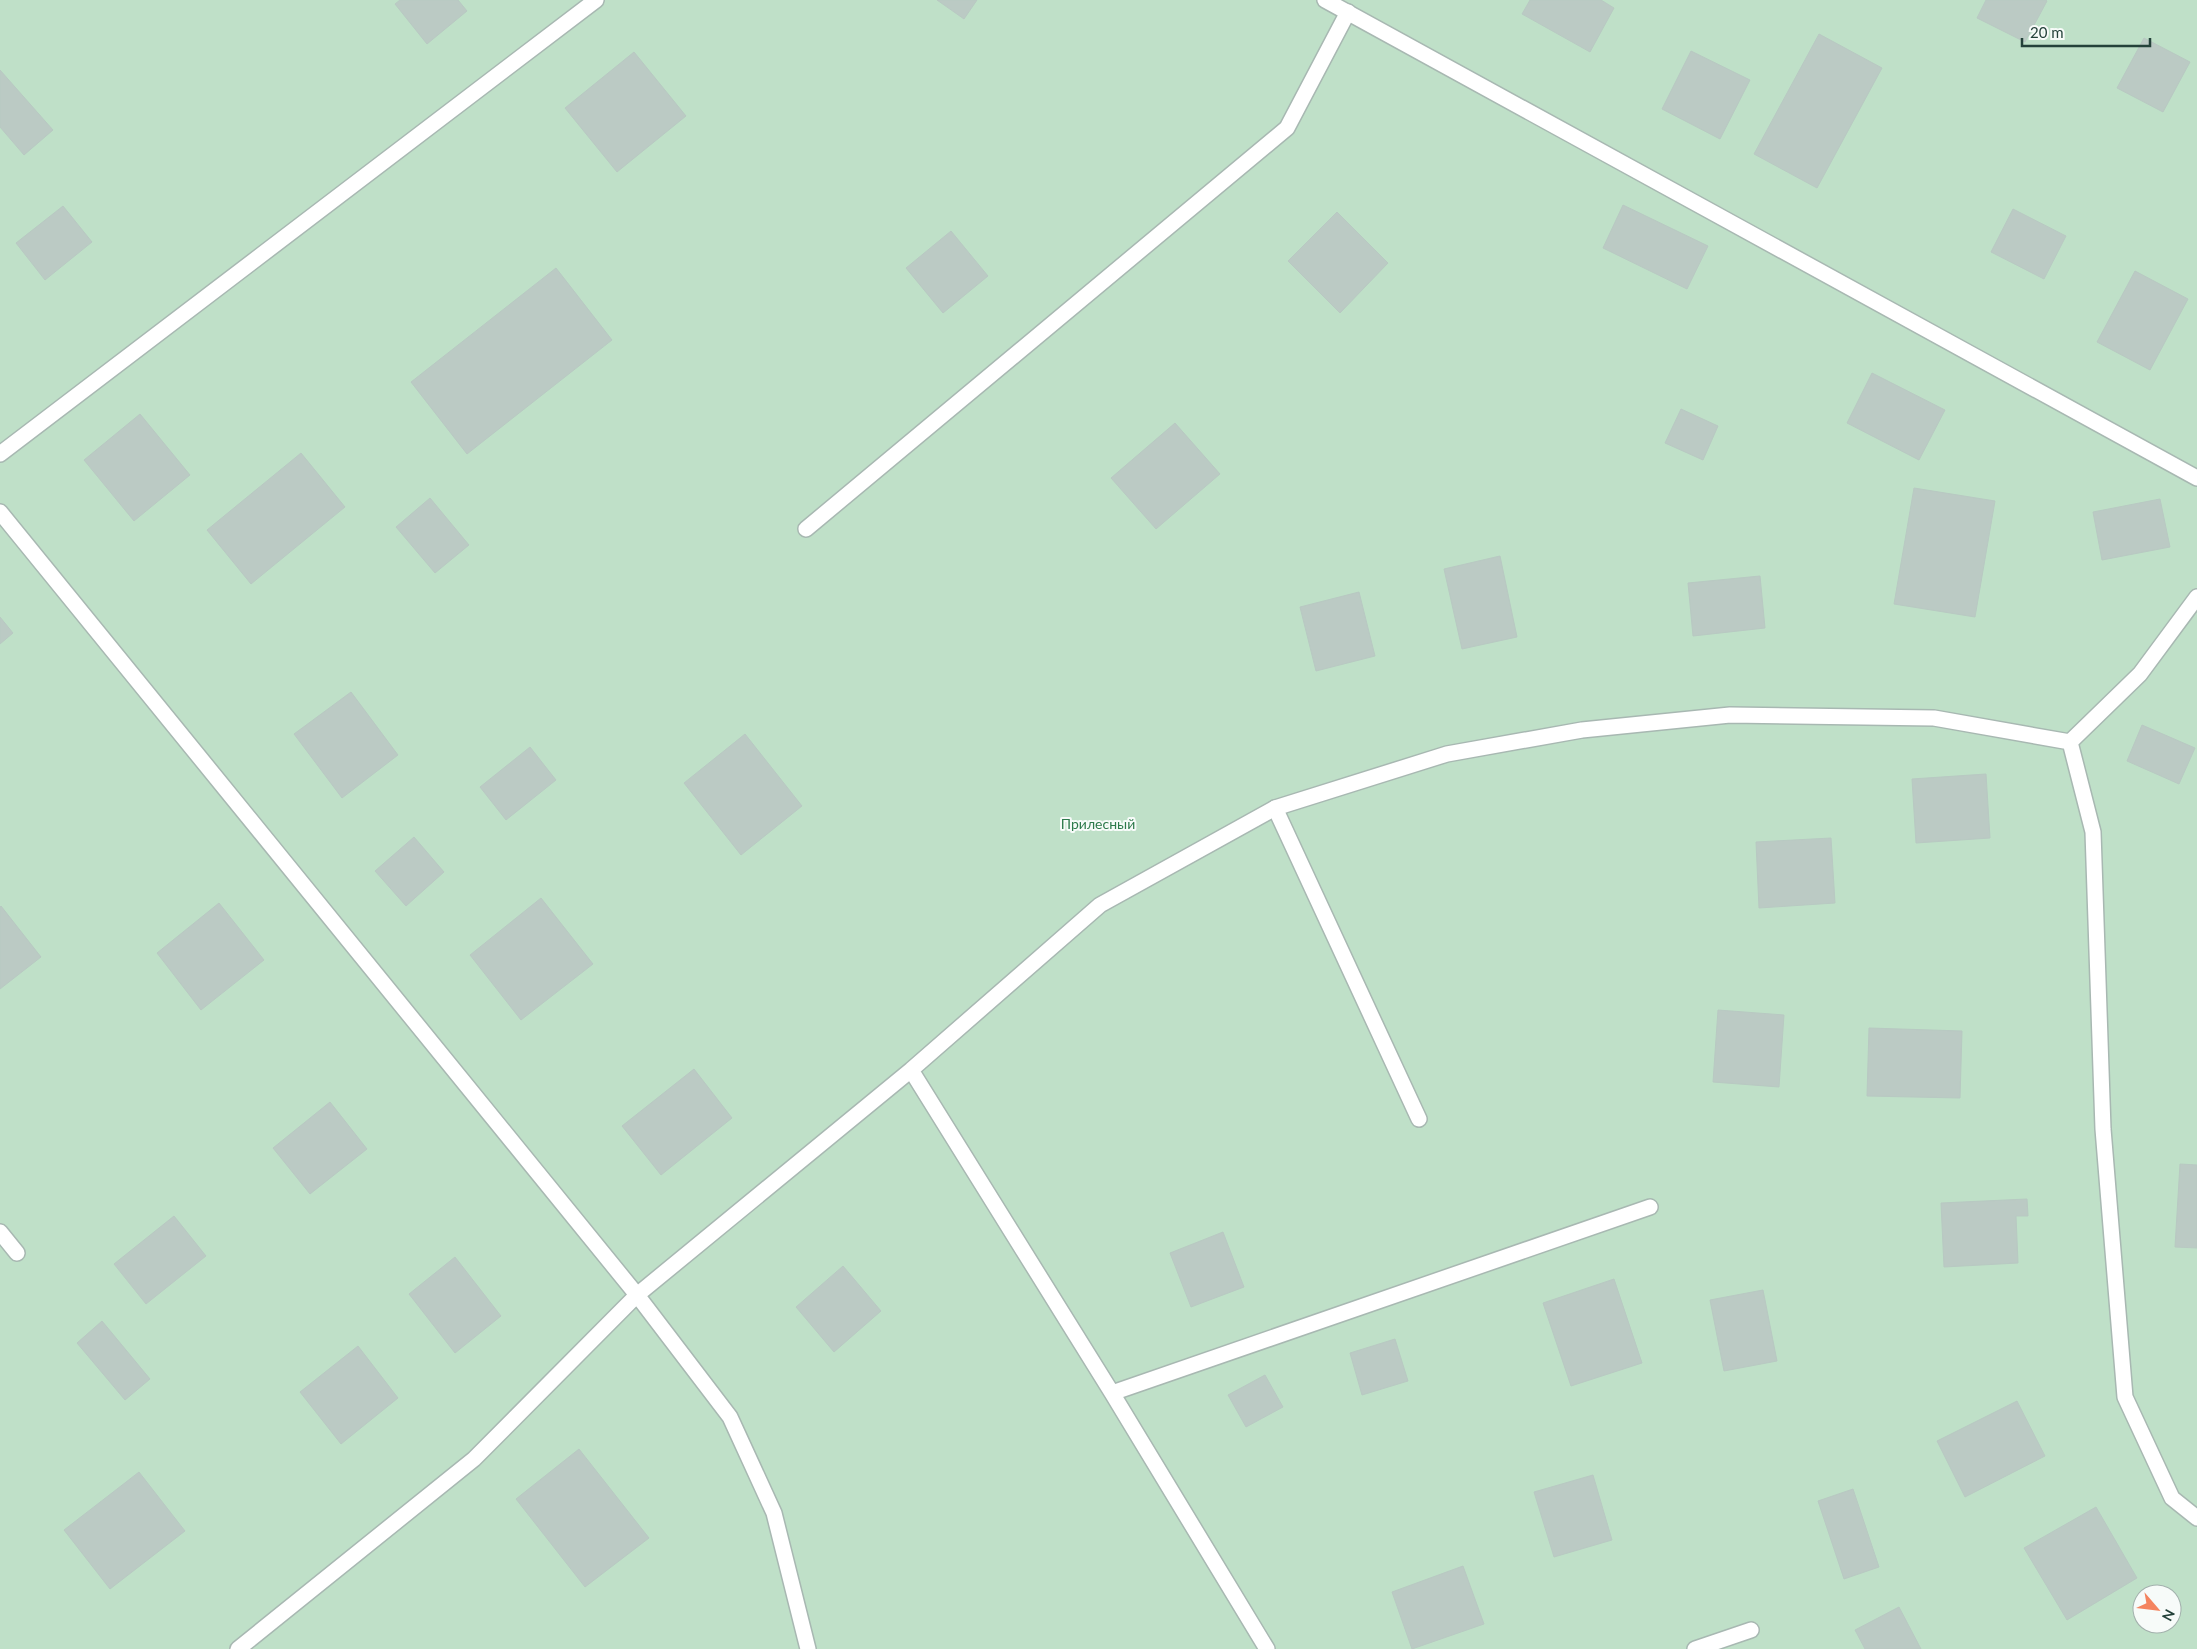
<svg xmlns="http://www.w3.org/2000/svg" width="2197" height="1649" font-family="Lato,sans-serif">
<rect width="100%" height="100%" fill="#e6efeb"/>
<!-- green -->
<path fill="#bfe0c8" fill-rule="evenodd" d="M 0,0 L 2197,0 L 2197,1649 L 0,1649 ZM 2142,1594 L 2172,1594 L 2172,1624 L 2142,1624 Z"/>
<!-- building -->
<path fill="#bbcac4" stroke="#b8c9c2" d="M 400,0 L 458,0 L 467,11 L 427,44 L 395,4 Z
M 937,0 L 977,0 L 964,19 Z
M 1530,0 L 1601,0 L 1614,8 L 1590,52 L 1522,14 Z
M 1986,0 L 2046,0 L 2047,1 L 2025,42 L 1977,18 Z
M 1819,34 L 1882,68 L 1817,188 L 1754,154 Z
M 2144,38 L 2190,62 L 2163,112 L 2117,88 Z
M 1691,51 L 1750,80 L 1720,139 L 1662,109 Z
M 634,52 L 686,116 L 617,172 L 565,108 Z
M 0,70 L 53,130 L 24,155 L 0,127 Z
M 1623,205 L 1708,246 L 1687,289 L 1603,248 Z
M 63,206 L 92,242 L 45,280 L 16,243 Z
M 2013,209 L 2066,236 L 2044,279 L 1991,252 Z
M 1337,212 L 1388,263 L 1340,313 L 1288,261 Z
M 951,231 L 988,276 L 943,313 L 906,268 Z
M 556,268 L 612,340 L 467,454 L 411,382 Z
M 2135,271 L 2188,299 L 2150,370 L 2097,342 Z
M 1872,373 L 1945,410 L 1919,460 L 1847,423 Z
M 1681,409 L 1718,426 L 1703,460 L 1665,443 Z
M 140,414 L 190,475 L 134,521 L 84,460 Z
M 1175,423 L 1220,474 L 1156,529 L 1111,478 Z
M 301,453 L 345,507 L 251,584 L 207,530 Z
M 1914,488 L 1995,501 L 1975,617 L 1894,604 Z
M 430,498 L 469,545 L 435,573 L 396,527 Z
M 2160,499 L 2170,547 L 2102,560 L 2093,512 Z
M 1500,556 L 1517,637 L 1462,649 L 1444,569 Z
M 1760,576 L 1765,628 L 1693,636 L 1688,583 Z
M 1359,592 L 1375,656 L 1316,671 L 1300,607 Z
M 0,617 L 13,633 L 0,644 Z
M 351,692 L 398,755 L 342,798 L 294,734 Z
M 2142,725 L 2195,748 L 2179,784 L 2127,761 Z
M 745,734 L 802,806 L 741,855 L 684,783 Z
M 530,747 L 556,780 L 506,820 L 480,787 Z
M 1986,774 L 1990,838 L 1916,843 L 1912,779 Z
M 414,837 L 444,872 L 406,906 L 375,871 Z
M 1831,838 L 1835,903 L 1759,908 L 1756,842 Z
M 541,898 L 593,964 L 521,1020 L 470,955 Z
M 219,903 L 264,960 L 201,1010 L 157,953 Z
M 1,906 L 41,957 L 0,989 L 0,907 Z
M 1718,1010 L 1784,1015 L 1779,1087 L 1713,1082 Z
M 1869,1028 L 1962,1031 L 1960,1098 L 1867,1096 Z
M 694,1069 L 732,1118 L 661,1175 L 622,1126 Z
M 330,1102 L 367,1149 L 310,1194 L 273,1148 Z
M 2180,1164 L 2197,1165 L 2197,1248 L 2175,1247 Z
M 2027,1199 L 2028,1216 L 2016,1216 L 2018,1263 L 1944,1267 L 1941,1203 Z
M 174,1216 L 206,1256 L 146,1304 L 114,1264 Z
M 1223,1232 L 1244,1287 L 1191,1307 L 1170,1253 Z
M 455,1257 L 501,1316 L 455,1353 L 409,1294 Z
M 843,1266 L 881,1311 L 834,1352 L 796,1307 Z
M 1614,1279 L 1642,1363 L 1571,1386 L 1543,1303 Z
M 1763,1290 L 1777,1361 L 1724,1371 L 1710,1300 Z
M 102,1321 L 150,1379 L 125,1400 L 77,1343 Z
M 1395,1339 L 1408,1381 L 1362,1395 L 1350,1353 Z
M 358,1346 L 398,1398 L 341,1444 L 300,1392 Z
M 1265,1375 L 1283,1407 L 1246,1427 L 1228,1395 Z
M 2017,1401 L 2045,1456 L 1965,1497 L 1937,1441 Z
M 579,1449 L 649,1538 L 585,1587 L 516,1499 Z
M 139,1472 L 185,1531 L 110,1589 L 64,1530 Z
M 1593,1475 L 1612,1540 L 1554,1557 L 1534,1492 Z
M 1853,1489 L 1879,1567 L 1844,1579 L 1818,1501 Z
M 2096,1507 L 2137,1578 L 2067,1620 L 2024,1548 Z
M 1463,1566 L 1484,1624 L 1412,1649 L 1392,1592 Z
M 1899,1607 L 1921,1649 L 1865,1649 L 1855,1630 Z"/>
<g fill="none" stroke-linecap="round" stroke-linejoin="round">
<!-- service casing -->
<g stroke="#a8b8b2" stroke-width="18">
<path id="service" d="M 806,529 L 1287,128 L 1348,12
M 1275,808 L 1419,1119
M 0,1232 L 17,1253"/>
</g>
<!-- minor casing -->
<g stroke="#a8b8b2" stroke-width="18">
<path id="minor" d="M 1325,0 L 2197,478
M 0,454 L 596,0
M 0,512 L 637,1295 L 730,1417 L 774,1513 L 808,1649
M 2070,742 L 2093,832 L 2103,1129 L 2125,1397 L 2172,1498 L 2197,1518
M 911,1070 L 1112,1393 L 1267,1649
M 1112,1393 L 1650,1207
M 238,1649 L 474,1459 L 637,1295 L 911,1070 L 1100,905 L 1275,808 L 1447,754 L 1582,730 L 1730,715 L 1934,718 L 2070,742 L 2140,674 L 2197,597
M 1695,1649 L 1751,1630"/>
</g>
<!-- service -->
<use href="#service" stroke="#fff" stroke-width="15"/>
<!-- minor -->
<use href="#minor" stroke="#fff" stroke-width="15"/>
</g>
<g text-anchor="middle" stroke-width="4" stroke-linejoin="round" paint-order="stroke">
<!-- park labels -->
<g font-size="14" fill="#2d7a4b" stroke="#f7fbf9">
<text x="1098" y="829">Прилесный</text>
</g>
</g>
<!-- north arrow -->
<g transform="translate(2157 1609) rotate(118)"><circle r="24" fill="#f7fbf9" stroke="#a3b1ad"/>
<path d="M0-4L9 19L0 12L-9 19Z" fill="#f4845f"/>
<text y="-8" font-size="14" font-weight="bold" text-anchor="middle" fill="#24423a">N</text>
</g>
<!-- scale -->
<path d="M2022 38v8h128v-8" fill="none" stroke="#24423a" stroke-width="2.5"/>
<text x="2030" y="38" font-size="15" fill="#24423a" stroke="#f7fbf9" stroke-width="4" paint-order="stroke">20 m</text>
</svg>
